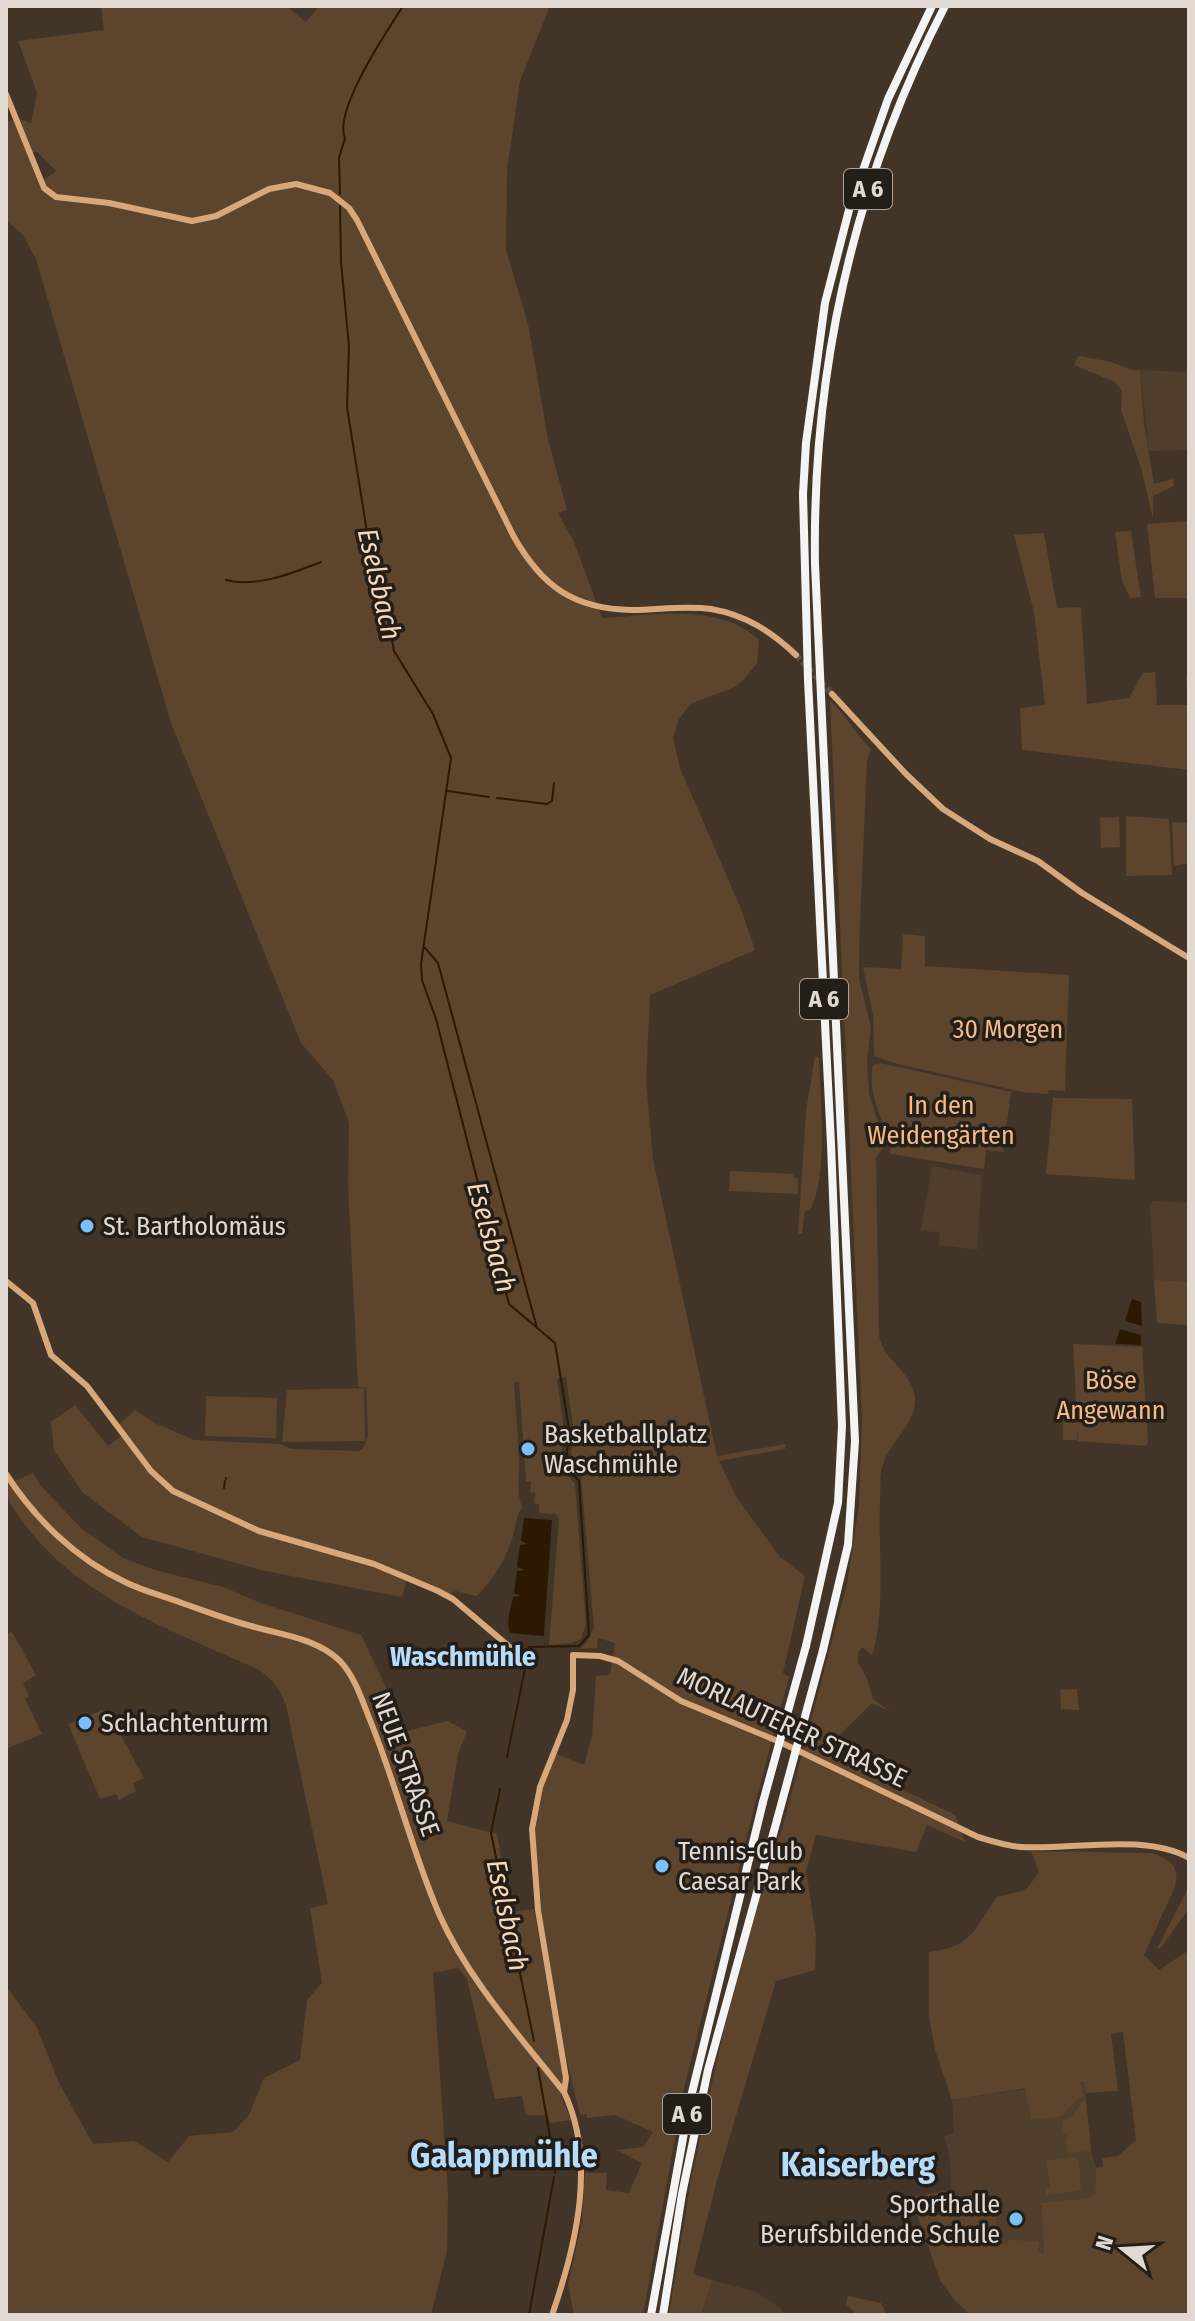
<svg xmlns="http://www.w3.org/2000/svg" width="1195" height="2321" font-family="'Fira Sans Condensed',sans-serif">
<rect width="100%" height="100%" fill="#423528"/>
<!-- built -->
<path fill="#503e2c" d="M 1140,370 L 1189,372 L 1189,450 L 1149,451 Z
M 932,1166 L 982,1175 L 977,1250 L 939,1245 L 940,1233 L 921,1230 Z
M 1153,1201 L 1189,1203 L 1189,1325 L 1157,1323 L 1150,1207 Z
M 1084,2080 L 1091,2150 L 1096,2168 L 1095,2195 L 1089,2198 L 1041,2203 L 1044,2253 L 999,2245 L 952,2215 L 950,2157 L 944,2136 L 954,2133 L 952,2100 Z
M 712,2280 L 756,2292 L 782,2309 L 783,2315 L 701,2315 Z"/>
<!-- green -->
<path fill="#5d442d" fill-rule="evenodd" d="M 101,6 L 269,6 L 288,8 L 306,22 L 319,6 L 550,6 L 520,81 L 507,170 L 506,250 L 528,324 L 548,439 L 567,510 L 558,513 L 574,542 L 602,618 C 652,616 719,602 759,640 L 757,663 L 745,678 L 735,687 L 690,704 L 679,719 L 673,738 L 680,768 L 741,909 L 755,950 L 650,995 L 646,1082 L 653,1159 L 717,1456 L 786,1444 L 785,1449 L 719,1461 L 737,1498 L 780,1557 L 805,1576 L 783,1673 L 789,1677 L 756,1800 L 684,2088 L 643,2315 L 574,2315 L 568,2284 L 582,2221 L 585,2173 L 607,2173 L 606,2190 L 629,2193 L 642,2163 L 617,2150 L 643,2147 L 653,2132 L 615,2115 L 587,2118 L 587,2114 L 580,2115 L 562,2040 L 535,1873 L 535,1829 L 541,1788 L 556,1754 L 584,1765 L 592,1736 L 596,1676 L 610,1675 L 615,1643 L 598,1638 L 597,1648 L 580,1649 L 587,1642 L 594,1627 L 581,1477 L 571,1467 L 570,1460 L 574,1433 L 566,1377 L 557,1379 L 564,1430 L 560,1466 L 575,1484 L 586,1624 L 581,1639 L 572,1643 L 549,1645 L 559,1519 L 554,1512 L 552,1514 L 539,1513 L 539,1504 L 534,1503 L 535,1493 L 530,1492 L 531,1482 L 526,1481 L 519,1382 L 514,1382 C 515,1407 518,1432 519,1458 C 520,1474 516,1492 522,1507 C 515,1517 516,1528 512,1539 C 505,1561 493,1579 477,1596 L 455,1591 L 451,1594 L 408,1576 L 402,1597 L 265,1571 L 142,1537 L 82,1492 L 54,1450 L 51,1422 L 75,1405 L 108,1446 L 123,1435 L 117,1426 L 135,1410 L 155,1423 L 194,1440 L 280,1444 L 291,1449 L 359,1451 L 363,1448 L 368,1436 L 366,1388 L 358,1387 L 348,1185 L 349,1123 L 333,1080 L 301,1043 L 171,723 L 36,259 L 23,235 L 6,220 L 6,122 L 17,118 L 31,123 L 37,93 L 18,41 L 104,30 ZM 37,152 L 56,171 L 42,181 L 31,153 Z
M 1078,356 L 1112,362 L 1131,370 L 1140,370 L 1144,423 L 1154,484 L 1173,479 L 1174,486 L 1153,496 L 1153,519 L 1142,471 L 1121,410 L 1122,391 L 1115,382 L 1074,365 Z
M 1189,521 L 1189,598 L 1155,598 L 1147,524 Z
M 1131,531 L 1141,597 L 1130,598 L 1122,581 L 1115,532 Z
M 1044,533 L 1057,608 L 1081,607 L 1087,704 L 1129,698 L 1143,673 L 1155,672 L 1157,705 L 1188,705 L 1186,675 L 1189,675 L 1189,770 L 1022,750 L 1020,708 L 1045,705 L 1034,612 L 1014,535 Z
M 830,700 C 846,716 855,733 871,749 L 867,760 L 859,949 L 859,979 L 871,1027 L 867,1062 L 869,1093 L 885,1145 L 876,1158 L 879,1335 C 883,1361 913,1372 915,1398 C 916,1424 890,1442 883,1464 C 879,1475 881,1490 880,1501 C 878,1548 886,1612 872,1655 L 862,1647 L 858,1653 L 858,1663 L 867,1678 L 873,1699 L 891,1712 L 872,1703 L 823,1751 L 955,1815 L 965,1842 L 927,1825 L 916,1852 L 816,1835 L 806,1871 L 816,1935 L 815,1970 L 776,1981 L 717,2180 L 693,2274 L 712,2280 L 701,2315 L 669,2315 L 691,2180 L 723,2033 L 758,1905 L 784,1822 L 847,1584 L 859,1505 L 862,1419 Z
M 1126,816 L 1169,819 L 1172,875 L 1126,876 Z
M 1119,817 L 1120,847 L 1101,848 L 1100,818 Z
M 1172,822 L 1189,823 L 1189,863 L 1174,866 Z
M 903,934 L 925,936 L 925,966 L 1069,975 L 1065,1091 L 1049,1090 L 1048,1094 L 1023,1092 L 894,1063 L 874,1056 L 873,1015 L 863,967 L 901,969 Z
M 815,1057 L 819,1057 C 820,1100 829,1173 810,1210 L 805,1211 L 802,1233 L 798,1234 L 806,1111 Z
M 880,1063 L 1011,1092 L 1003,1152 L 986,1150 L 984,1169 L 891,1154 C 887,1124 866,1097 873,1065 Z
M 1053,1098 L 1132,1099 L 1135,1180 L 1046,1174 Z
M 730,1171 L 793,1174 L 793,1177 L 798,1179 L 798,1194 L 729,1191 Z
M 1154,1280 L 1189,1282 L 1189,1325 L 1157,1323 Z
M 1073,1344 L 1142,1347 L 1148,1441 L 1146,1446 L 1078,1441 L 1077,1431 L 1077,1440 L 1063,1440 L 1063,1420 L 1077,1419 Z
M 364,1388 L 365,1441 L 282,1442 L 287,1390 Z
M 206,1396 L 277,1398 L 276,1438 L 205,1436 Z
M 33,1473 L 40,1485 L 81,1528 L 123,1558 L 155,1570 L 223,1587 L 261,1603 L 361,1635 L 386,1687 L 403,1732 L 447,1721 L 467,1731 L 458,1754 L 447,1821 L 497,1834 L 511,1912 L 534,1909 L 563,2075 L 561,2096 L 571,2120 L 550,2123 L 548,2115 L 526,2115 L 522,2096 L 495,2099 L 467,1979 L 458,1968 L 433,1973 L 448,2192 L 447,2251 L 431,2315 L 6,2315 L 6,1986 L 37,2028 L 59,2083 L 93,2144 L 134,2141 L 168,2162 L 189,2136 L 233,2132 L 249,2115 L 264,2078 L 300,2060 L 307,2000 L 322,1983 L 310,1908 L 328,1904 L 286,1705 C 279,1689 273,1678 257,1669 C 174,1631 79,1599 24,1523 C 15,1510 6,1501 6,1485 Z
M 12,1632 L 36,1675 L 23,1683 L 29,1696 L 25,1699 L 42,1734 L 6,1749 L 6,1634 Z
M 1077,1689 L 1079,1710 L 1061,1709 L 1060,1690 Z
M 103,1710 L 112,1719 L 144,1778 L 133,1783 L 136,1791 L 119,1800 L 116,1794 L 100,1799 L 68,1724 Z
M 1031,1851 L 1152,1853 C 1172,1860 1181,1867 1174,1889 L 1144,1955 L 1159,1970 L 1189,1950 L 1189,2315 L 971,2315 L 955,2301 L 940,2280 L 911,2197 L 950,2190 L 952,2215 L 995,2211 L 999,2245 L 1008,2244 L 1008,2240 L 1038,2241 L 1038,2252 L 1044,2253 L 1041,2203 L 1088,2198 L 1095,2195 L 1096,2168 L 1103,2167 L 1102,2158 L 1118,2156 L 1136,2140 L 1123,2032 L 1111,2034 L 1118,2091 L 1086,2093 L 1084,2081 L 1080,2081 L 1083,2096 L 1076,2100 L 1062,2116 L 1031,2120 L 1025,2088 L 952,2100 L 935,2050 L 929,2016 L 929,1952 C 972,1947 974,1930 997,1897 L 1026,1890 L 1039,1872 Z
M 1189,1886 L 1189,1908 L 1161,1948 L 1157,1949 Z
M 1083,2100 L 1086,2101 L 1091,2151 L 1068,2153 L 1065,2139 L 1068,2139 L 1067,2133 L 1063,2133 L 1062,2122 L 1071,2117 Z
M 1075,2157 L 1079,2160 L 1081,2189 L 1078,2191 L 1046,2195 L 1045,2189 L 1050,2186 L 1046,2161 Z
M 848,2296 L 881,2303 L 887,2315 L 857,2315 L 846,2304 Z"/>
<!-- water -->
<path fill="#2d1802" d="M 1132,1299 L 1141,1302 L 1142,1326 L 1125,1321 Z
M 1120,1329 L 1141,1335 L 1141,1345 L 1115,1344 Z
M 524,1518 L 552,1520 L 544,1636 L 510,1633 C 505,1620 512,1606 513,1597 L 521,1596 L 514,1593 L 517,1571 L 525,1570 L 517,1567 L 520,1545 L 528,1544 L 521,1541 Z"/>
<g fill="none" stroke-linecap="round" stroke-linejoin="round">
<!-- stream -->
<path stroke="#2d1802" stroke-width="2" d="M 340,194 L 339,158 L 345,138 C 333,111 387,31 403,6
M 340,206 L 341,262 L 349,346 L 347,407 L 369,545 L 382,583 L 394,651 L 433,714 L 451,758 L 421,964 L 422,980 L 436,1019 L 509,1304 L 555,1343 L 569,1429 L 566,1466 L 579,1481 L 589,1635 L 579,1646 L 529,1647
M 226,580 C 256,588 293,573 321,562
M 448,791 L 489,797
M 497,798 L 547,804 L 552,801 L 554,783
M 425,948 L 438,963 L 537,1328
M 226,1479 L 226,1478
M 224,1488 L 225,1481
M 507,1757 L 527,1659
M 500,1789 L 491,1833 L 534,2041
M 538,2068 L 552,2148
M 554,2153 L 555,2173
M 529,2315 L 554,2177"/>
<!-- secondary-tunnel -->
<path stroke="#5a4e42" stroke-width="6" stroke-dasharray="6 3" stroke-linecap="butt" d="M 796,655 L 832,694"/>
<!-- secondary -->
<path stroke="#d8a87b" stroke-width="6" d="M 6,94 L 44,188 L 56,197 L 109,203 L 192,221 L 216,216 L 269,189 L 296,184 L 330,193 L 349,208 L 357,220 L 514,537 C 542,586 573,609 632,610 C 658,610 685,605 711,609 C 746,615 772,632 796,655
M 832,694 L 906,774 L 943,809 L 990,839 L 1038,861 L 1082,893 L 1189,958
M 6,1281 L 33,1303 L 51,1355 L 87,1386 L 151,1471 L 173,1491 L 259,1531 L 374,1564 L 438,1591 L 453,1599 L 512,1649
M 6,1474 C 35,1519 76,1559 125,1582 C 143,1591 163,1596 182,1603 C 205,1611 228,1620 251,1626 C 282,1635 316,1638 340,1661 C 355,1677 362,1700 370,1720 C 396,1784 412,1851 439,1914 C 469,1981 519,2035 564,2092 C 597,2161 576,2246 552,2315
M 564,2092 L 566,2078 L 538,1910 L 532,1829 L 540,1787 L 567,1720 L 573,1690 L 573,1655 L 600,1656 L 618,1661 L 681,1701 L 780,1742 L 978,1837 C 992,1841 1006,1846 1021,1847 C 1073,1850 1144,1833 1189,1858"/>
<!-- highway -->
<path stroke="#f4f4f4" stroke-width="8" d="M 806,1646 L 838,1503 L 842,1426 L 831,1144 L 808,680 L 803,494 L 806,443 L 825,303 L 849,210 L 888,99 L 932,6
M 823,1650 L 848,1545 L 855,1441 L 815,564 C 812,368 855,180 945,6
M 651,2315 L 689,2105 L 763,1802
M 663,2315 L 682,2194 L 708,2070 L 777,1820"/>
<!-- highway-bridge -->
<path stroke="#f4f4f4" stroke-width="8" d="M 763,1802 L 806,1646
M 777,1820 L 823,1650"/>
</g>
<!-- markers -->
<g fill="#79bff8" stroke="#241e18" stroke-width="3">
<circle cx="87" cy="1226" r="8"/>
<circle cx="528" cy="1449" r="8"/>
<circle cx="85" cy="1723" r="8"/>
<circle cx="662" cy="1866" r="8"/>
<circle cx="1016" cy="2219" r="8"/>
</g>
<g text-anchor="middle" stroke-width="7" stroke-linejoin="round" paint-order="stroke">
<!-- shield labels -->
<g fill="#241e18" stroke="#a9a19a" stroke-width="2">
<rect x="844" y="169" width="48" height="40" rx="6"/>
<rect x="800" y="979" width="48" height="40" rx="6"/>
<rect x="663" y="2094" width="48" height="40" rx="6"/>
</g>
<g font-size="24" font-weight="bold" fill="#e2d9d2">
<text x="868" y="197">A 6</text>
<text x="824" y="1007">A 6</text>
<text x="687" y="2122">A 6</text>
</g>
<!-- park labels -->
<g font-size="26" fill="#f2bb88" stroke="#241e18">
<text x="1008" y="1038">30 Morgen</text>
<text x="941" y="1114">In den<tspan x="941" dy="30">Weidengärten</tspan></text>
<text x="1111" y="1389">Böse<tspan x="1111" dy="30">Angewann</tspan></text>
</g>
<!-- poi labels -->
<g font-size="26" fill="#e2d9d2" stroke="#241e18" text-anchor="start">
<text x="103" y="1235">St. Bartholomäus</text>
<text x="544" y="1443">Basketballplatz<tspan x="544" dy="30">Waschmühle</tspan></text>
<text x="101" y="1732">Schlachtenturm</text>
<text x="678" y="1860">Tennis-Club<tspan x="678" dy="30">Caesar Park</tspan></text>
<text x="1000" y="2213" text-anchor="end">Sporthalle<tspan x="1000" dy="30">Berufsbildende Schule</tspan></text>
</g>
<!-- street labels -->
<g font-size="26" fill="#e2d9d2" stroke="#241e18">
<text transform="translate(792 1727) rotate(25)" y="9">MORLAUTERER STRASSE</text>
<text transform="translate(406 1764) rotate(70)" y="9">NEUE STRASSE</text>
</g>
<!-- water labels -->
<g font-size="28" font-style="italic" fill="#f9d7b9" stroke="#241e18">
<text transform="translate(380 584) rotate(77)" y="10">Eselsbach</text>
<text transform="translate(492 1237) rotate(74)" y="10">Eselsbach</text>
<text transform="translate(508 1915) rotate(78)" y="10">Eselsbach</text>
</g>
<!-- neighbourhood labels -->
<g font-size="28" font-weight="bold" fill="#b6dcfc" stroke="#241e18">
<text x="463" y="1666">Waschmühle</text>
</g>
<!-- district labels -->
<g font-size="34" font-weight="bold" fill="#b6dcfc" stroke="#241e18">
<text x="504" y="2167">Galappmühle</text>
<text x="858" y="2176">Kaiserberg</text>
</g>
</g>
<!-- border -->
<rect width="1195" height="2321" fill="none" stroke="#e2d9d2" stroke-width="16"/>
<!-- north arrow -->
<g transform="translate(1123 2249) rotate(288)" stroke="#241e18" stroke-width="6" paint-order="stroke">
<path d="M0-6L14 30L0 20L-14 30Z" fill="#e2d9d2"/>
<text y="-12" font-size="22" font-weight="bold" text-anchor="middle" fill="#e2d9d2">N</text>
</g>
</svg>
